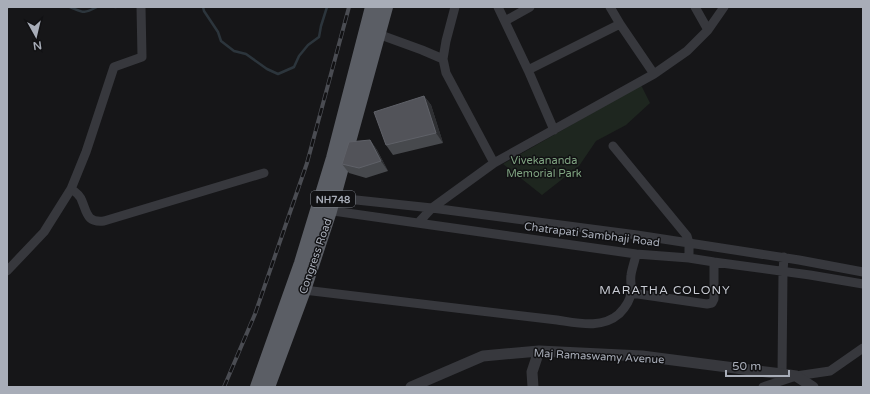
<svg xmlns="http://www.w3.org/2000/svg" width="870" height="394" font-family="'Varela Round',sans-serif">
<rect width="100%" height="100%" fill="#161618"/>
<!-- green -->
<path fill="#1e261f" d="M 641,85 L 650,103 L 626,125 L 596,141 L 579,166 L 542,195 L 503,164 Z"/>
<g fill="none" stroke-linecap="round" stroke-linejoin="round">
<!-- stream -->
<path stroke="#2c353c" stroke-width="2.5" d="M 70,7 C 84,13 83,14 97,7
M 115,7 L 116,7
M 203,7 L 204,11 L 218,32 L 221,41 L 234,51 L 246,54 L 267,69 L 278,74 L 294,67 L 299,56 L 308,45 L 319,37 L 321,26 L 327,7
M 7,8 L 8,7"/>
<!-- minor -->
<path stroke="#37383d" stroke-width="9" d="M 498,7 L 528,70 L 554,130
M 610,7 L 620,24 L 654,74
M 695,7 L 708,30
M 505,21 L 530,7
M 378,34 L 422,50 L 443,59
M 528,70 L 620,24
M 613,146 L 687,236 L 689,243 L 689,258
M 494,163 L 654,74 L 687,51 L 708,30 L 724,7
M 71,189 C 76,192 80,195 82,201 C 87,213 87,223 104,221 L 264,173
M 328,197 L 432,208 L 637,235 L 799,260 L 863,272
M 326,210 L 636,254 L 689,258 L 714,262 L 810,275 L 863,284
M 418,223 L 432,208 L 494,163 L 446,73 L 443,59 L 446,41 L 455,7
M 7,271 L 44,232 L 71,189 L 86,152 L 114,67 L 142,57 L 141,7
M 304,290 L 557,320 C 578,323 602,329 619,314 C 625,308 630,301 631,293 C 632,287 630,281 631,275 C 632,268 635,261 636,254
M 631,293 L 707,304 L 712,303 L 714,299 L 714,262
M 782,374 L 783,272 L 784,257
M 763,387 L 796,376 L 830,371 L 863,348"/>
<!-- tertiary -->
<path stroke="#37383d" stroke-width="11" d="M 411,387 L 483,356 L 539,351 L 642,356 L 782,374 L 796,376 L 813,387
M 533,387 L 532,372 L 539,351"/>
<!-- trunk -->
<path stroke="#5b5e65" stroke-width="14" d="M 257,387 L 301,263 L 333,158 L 372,7
M 268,387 L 304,290 L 330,211 L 386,7"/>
<!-- rail casing -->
<g stroke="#4a4c52" stroke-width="4">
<path id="rail" d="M 224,387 L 255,314 L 307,163 L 349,7"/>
</g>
<!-- rail -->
<use href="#rail" stroke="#111113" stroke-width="2.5" stroke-dasharray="8" stroke-linecap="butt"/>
</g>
<!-- wall -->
<path fill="#47494d" d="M 424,96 L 431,105 L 443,143 L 393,155 L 386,145 Z
M 370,140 L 377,150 L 388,171 L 366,178 L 349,173 L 342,164 Z"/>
<!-- shaded-wall -->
<path fill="#2f3033" d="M 424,96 L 431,105 L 443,143 L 436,133 Z
M 370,140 L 377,150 L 388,171 L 381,161 Z"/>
<!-- building -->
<path fill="#525359" stroke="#5f6168" d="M 424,96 L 436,133 L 386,145 L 374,112 Z
M 370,140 L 381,161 L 359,168 L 342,164 L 349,142 Z"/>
<g text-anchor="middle" stroke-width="3" stroke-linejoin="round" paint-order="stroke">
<!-- shield labels -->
<rect fill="#111113" stroke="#7b7e86" stroke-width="1" x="311" y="191" width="44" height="16" rx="3"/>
<g font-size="10" font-weight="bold" fill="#a8adb8">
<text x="333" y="203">NH748</text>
</g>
<!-- park labels -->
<g font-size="11" fill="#7fa381" stroke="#111113">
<text x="544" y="164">Vivekananda<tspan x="544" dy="13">Memorial Park</tspan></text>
</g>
<!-- street labels -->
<g font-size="11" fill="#a8adb8" stroke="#111113">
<text transform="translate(592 234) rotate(7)" y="4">Chatrapati Sambhaji Road</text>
<text transform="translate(315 256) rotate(-71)" y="4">Congress Road</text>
<text transform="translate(599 356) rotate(3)" y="4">Maj Ramaswamy Avenue</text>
</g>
<!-- neighbourhood labels -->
<g font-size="12" letter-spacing="1" fill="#c9ccd4" stroke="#111113">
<text x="665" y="294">MARATHA COLONY</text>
</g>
</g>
<!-- border -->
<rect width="870" height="394" fill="none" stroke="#a8adb8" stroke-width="16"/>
<!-- north arrow -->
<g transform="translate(36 36) rotate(172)" stroke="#111113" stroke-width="3" paint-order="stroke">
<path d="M0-3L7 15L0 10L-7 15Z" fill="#a8adb8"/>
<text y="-6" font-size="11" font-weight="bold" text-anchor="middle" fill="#a8adb8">N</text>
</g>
<!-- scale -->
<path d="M726 370v6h63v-6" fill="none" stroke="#a8adb8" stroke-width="2"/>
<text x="732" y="370" font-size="12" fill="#a8adb8" stroke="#111113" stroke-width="3" paint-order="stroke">50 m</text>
</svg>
